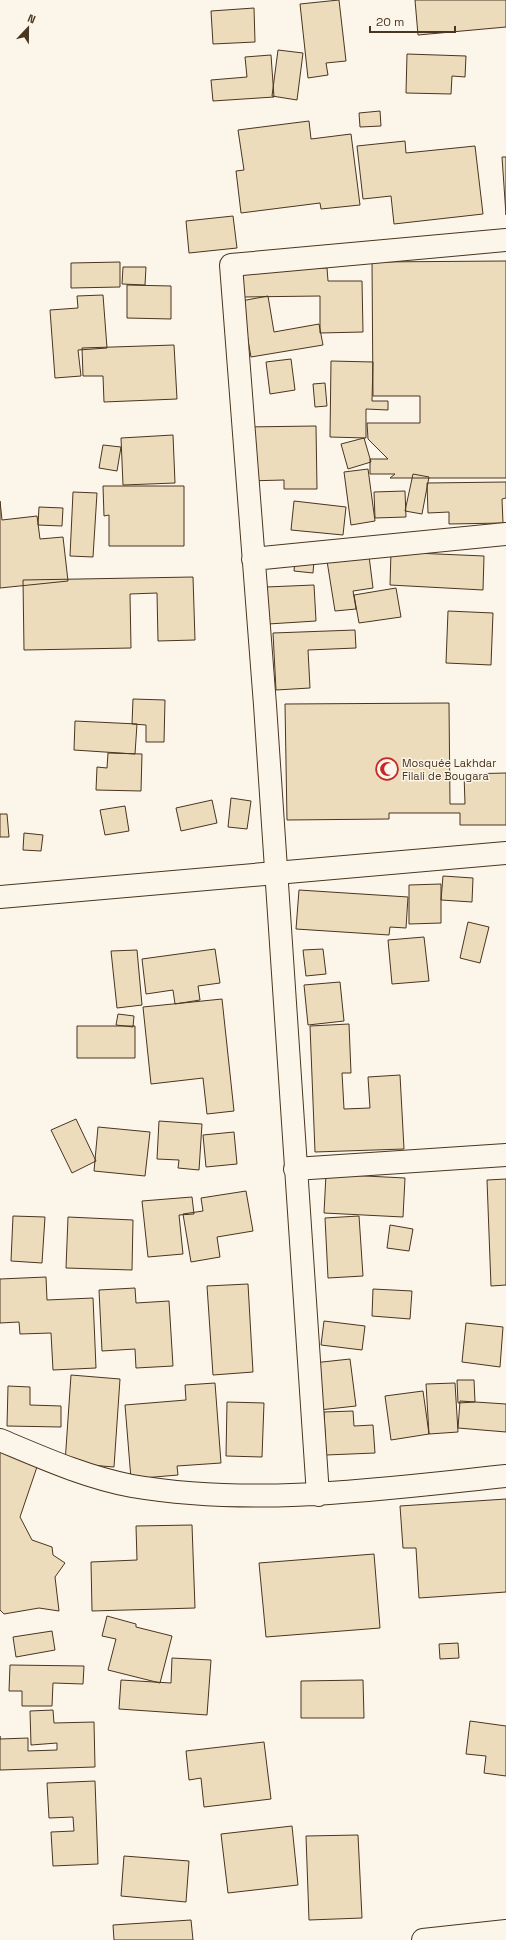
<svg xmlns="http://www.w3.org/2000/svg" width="506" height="1940" font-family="'Space Grotesk',sans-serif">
<rect width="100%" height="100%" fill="#fbf6e9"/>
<!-- building -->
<path fill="#ecdcbc" stroke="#4a3520" d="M 339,0 L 346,61 L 326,63 L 328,75 L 308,78 L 300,4 Z
M 415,0 L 506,0 L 506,27 L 418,35 Z
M 254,8 L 255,42 L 213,44 L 211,11 Z
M 278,50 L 303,53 L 297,100 L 272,96 Z
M 407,54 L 466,56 L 465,77 L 452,76 L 451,94 L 406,93 Z
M 271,55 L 274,97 L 213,101 L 211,80 L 247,77 L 245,57 Z
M 380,111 L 381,126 L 360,127 L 359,113 Z
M 309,121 L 311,139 L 351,134 L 360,205 L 321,209 L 320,203 L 241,213 L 236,171 L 244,170 L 238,130 Z
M 405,141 L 406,153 L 475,146 L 483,214 L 394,224 L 391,196 L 363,199 L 357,146 Z
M 502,157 L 506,157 L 506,215 Z
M 233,216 L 237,248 L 189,253 L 186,221 Z
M 506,261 L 506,478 L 390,478 L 395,474 L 370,474 L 370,459 L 388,459 L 368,439 L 367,423 L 420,423 L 420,396 L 373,396 L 372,262 Z
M 120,262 L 120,287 L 71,288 L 71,263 Z
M 123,267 L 146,267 L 145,285 L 122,284 Z
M 327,268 L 328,281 L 362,281 L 363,332 L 320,333 L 320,296 L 242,297 L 242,269 Z
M 127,285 L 171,286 L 171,319 L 127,318 Z
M 103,295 L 107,348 L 78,350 L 81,376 L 55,378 L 50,310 L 78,308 L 77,296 Z
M 268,296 L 274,332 L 319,324 L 323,345 L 251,357 L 241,301 Z
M 174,345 L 177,399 L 104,402 L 103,376 L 83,376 L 82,348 Z
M 291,359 L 295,390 L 270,394 L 266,362 Z
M 331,361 L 373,362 L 372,401 L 388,401 L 388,410 L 366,409 L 366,438 L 330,437 Z
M 325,383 L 327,406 L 315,407 L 313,384 Z
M 316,426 L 317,489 L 284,489 L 284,480 L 246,481 L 245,427 Z
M 173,435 L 175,483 L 123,485 L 121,438 Z
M 364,438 L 371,462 L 348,469 L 341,444 Z
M 103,445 L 121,447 L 117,471 L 99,468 Z
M 368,469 L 375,521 L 351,525 L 344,472 Z
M 413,474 L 429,477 L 422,514 L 405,511 Z
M 506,482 L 506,498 L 502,499 L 503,523 L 449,524 L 449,512 L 428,513 L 427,483 Z
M 103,486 L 184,486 L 184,546 L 109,546 L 109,515 L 104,516 Z
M 405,491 L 406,517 L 375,518 L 374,492 Z
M 73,492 L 97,493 L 93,557 L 70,556 Z
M 0,501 L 2,520 L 37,516 L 40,539 L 63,537 L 68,581 L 0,588 Z
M 294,501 L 346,507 L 343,535 L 291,530 Z
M 39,507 L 63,508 L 62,526 L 38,525 Z
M 391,552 L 484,556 L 483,590 L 390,585 Z
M 369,556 L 373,588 L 353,591 L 356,609 L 335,611 L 327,561 Z
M 295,560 L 314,561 L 313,573 L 294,571 Z
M 193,577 L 195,640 L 158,641 L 157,593 L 130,594 L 131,648 L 24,650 L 23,580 Z
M 314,585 L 316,621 L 268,624 L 266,587 Z
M 396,588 L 401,617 L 359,623 L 354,595 Z
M 448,611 L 493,613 L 491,665 L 446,663 Z
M 355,630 L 356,648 L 308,650 L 310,688 L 276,690 L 273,633 Z
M 133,699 L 165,700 L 164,742 L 146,742 L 146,725 L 132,724 Z
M 449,703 L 450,804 L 465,804 L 464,774 L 506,773 L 506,825 L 460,825 L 460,813 L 389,813 L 389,819 L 287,820 L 285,704 Z
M 75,721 L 137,724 L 135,754 L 74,750 Z
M 108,753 L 142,754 L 141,791 L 96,790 L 97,767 L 107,768 Z
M 231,798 L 251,801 L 247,829 L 228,827 Z
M 212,800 L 217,823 L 181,831 L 176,808 Z
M 125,806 L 129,831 L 105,835 L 100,810 Z
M 0,814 L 7,814 L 9,837 L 0,837 Z
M 24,833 L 43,835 L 41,851 L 23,850 Z
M 443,876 L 473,878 L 472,902 L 441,900 Z
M 441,884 L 441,923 L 409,924 L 409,885 Z
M 299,890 L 408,897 L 406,928 L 390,927 L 389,935 L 296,929 Z
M 468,922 L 489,927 L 480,963 L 460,958 Z
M 424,937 L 429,981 L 392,984 L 388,940 Z
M 215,949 L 220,983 L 198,986 L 200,1000 L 175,1004 L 173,990 L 146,994 L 142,959 Z
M 323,949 L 326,974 L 306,976 L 303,950 Z
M 137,950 L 142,1005 L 117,1008 L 111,951 Z
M 340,982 L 344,1021 L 308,1025 L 304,985 Z
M 222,999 L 234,1111 L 207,1114 L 203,1078 L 151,1084 L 143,1007 Z
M 118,1014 L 134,1016 L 133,1027 L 116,1025 Z
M 349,1024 L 351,1073 L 342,1073 L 344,1109 L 370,1108 L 368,1077 L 400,1075 L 404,1149 L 315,1152 L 310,1026 Z
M 77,1026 L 135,1026 L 135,1058 L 77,1058 Z
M 76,1119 L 96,1161 L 72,1173 L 51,1130 Z
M 159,1121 L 202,1124 L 199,1170 L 178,1168 L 179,1160 L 157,1159 Z
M 98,1127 L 150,1132 L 145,1176 L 94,1171 Z
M 234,1132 L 237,1164 L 206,1167 L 203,1135 Z
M 326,1174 L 405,1178 L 403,1217 L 324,1213 Z
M 506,1179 L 506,1285 L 491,1286 L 487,1180 Z
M 246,1191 L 253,1231 L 217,1237 L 220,1257 L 191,1262 L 183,1214 L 203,1211 L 201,1198 Z
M 192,1197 L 194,1214 L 179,1215 L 183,1254 L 148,1257 L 142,1201 Z
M 13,1216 L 45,1217 L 42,1263 L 11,1261 Z
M 359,1216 L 363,1276 L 328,1278 L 325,1218 Z
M 68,1217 L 133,1220 L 132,1270 L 66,1268 Z
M 390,1225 L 413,1229 L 409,1251 L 387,1248 Z
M 46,1277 L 47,1300 L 93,1298 L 96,1368 L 53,1370 L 51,1333 L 20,1334 L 19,1322 L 0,1323 L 0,1279 Z
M 248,1284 L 253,1372 L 213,1375 L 207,1286 Z
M 135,1288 L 136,1303 L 169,1301 L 173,1366 L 136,1368 L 135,1349 L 102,1351 L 99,1290 Z
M 373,1289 L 412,1291 L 410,1319 L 372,1316 Z
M 324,1321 L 365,1326 L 362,1350 L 321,1345 Z
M 466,1323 L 503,1327 L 500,1367 L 462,1362 Z
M 350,1359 L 356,1406 L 319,1410 L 313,1363 Z
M 71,1375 L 120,1379 L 114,1467 L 65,1463 Z
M 457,1380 L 474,1380 L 475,1402 L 458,1403 Z
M 215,1383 L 221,1463 L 177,1466 L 178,1475 L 131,1479 L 125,1405 L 186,1400 L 185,1385 Z
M 455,1383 L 458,1432 L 429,1434 L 426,1384 Z
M 8,1386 L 30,1387 L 30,1405 L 61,1406 L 61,1427 L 7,1426 Z
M 423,1391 L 429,1434 L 391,1440 L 385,1396 Z
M 460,1401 L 506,1404 L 506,1432 L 458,1428 Z
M 227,1402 L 264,1403 L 262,1457 L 226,1456 Z
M 353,1411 L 354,1426 L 373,1425 L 375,1453 L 326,1455 L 324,1412 Z
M 0,1447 L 39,1461 L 20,1517 L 32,1540 L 52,1547 L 53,1555 L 65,1563 L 55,1577 L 59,1611 L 39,1608 L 4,1614 L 0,1610 Z
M 506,1499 L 506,1592 L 419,1598 L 416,1548 L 403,1548 L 400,1506 Z
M 192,1525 L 195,1608 L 92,1611 L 91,1562 L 137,1560 L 136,1526 Z
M 374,1554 L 380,1628 L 266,1637 L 259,1563 Z
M 107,1616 L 136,1624 L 136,1627 L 172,1636 L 160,1683 L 108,1670 L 116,1639 L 102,1636 Z
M 52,1631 L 55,1650 L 16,1657 L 13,1637 Z
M 458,1643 L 459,1658 L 440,1659 L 439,1644 Z
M 172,1658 L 211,1660 L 207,1715 L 119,1709 L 121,1680 L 171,1683 Z
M 10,1665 L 84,1666 L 83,1684 L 53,1683 L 52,1706 L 22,1706 L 22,1691 L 9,1691 Z
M 363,1680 L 364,1718 L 301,1718 L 301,1681 Z
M 53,1710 L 54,1723 L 94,1722 L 95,1767 L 0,1770 L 0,1736 L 0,1739 L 28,1738 L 28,1751 L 57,1750 L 57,1743 L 31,1745 L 30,1711 Z
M 470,1721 L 506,1726 L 506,1776 L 484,1773 L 486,1756 L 466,1754 Z
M 264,1742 L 271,1799 L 204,1807 L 201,1778 L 189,1780 L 186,1751 Z
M 95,1781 L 98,1864 L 53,1866 L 51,1832 L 74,1831 L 73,1817 L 49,1818 L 47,1783 Z
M 292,1826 L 298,1885 L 228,1893 L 221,1834 Z
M 358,1835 L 362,1918 L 309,1920 L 306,1836 Z
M 124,1856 L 189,1861 L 186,1902 L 121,1896 Z
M 191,1920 L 193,1940 L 114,1940 L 113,1925 Z"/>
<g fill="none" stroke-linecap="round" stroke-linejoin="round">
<!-- minor casing -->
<g stroke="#4a3520" stroke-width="24">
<path id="minor" d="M 253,559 L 506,534
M 295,1169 L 506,1155
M 0,1440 C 43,1458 85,1477 132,1486 C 256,1507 382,1489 506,1476
M 318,1495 L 265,705 L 231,265 L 506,240
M 423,1940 L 506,1931"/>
</g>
<!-- major casing -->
<g stroke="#4a3520" stroke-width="24">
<path id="major" d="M 0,897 L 506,853"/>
</g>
<!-- minor -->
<use href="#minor" stroke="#fbf6e9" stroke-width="22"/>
<!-- major -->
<use href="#major" stroke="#fbf6e9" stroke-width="22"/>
</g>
<!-- icons -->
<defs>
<g id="mosque-ring" transform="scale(1.15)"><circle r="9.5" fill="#fbf6e9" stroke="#c62828" stroke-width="1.5"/><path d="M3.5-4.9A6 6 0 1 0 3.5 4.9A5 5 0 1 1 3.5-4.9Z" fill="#c62828"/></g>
</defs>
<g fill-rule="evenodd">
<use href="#mosque-ring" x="387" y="769"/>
</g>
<g text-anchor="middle" stroke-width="3" stroke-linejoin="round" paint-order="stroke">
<!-- poi labels -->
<g font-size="11" fill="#4a3520" stroke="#fbf6e9" text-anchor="start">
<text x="402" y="767">Mosquée Lakhdar<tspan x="402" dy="13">Filali de Bougara</tspan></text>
</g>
</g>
<!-- north arrow -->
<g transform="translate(28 28) rotate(22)" stroke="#fbf6e9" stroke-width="3" paint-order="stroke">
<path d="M0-3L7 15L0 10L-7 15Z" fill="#4a3520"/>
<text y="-6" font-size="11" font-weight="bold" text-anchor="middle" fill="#4a3520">N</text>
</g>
<!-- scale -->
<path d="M370 26v6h85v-6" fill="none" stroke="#4a3520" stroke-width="2"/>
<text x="376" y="26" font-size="12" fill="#4a3520" stroke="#fbf6e9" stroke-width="3" paint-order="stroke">20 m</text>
</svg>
